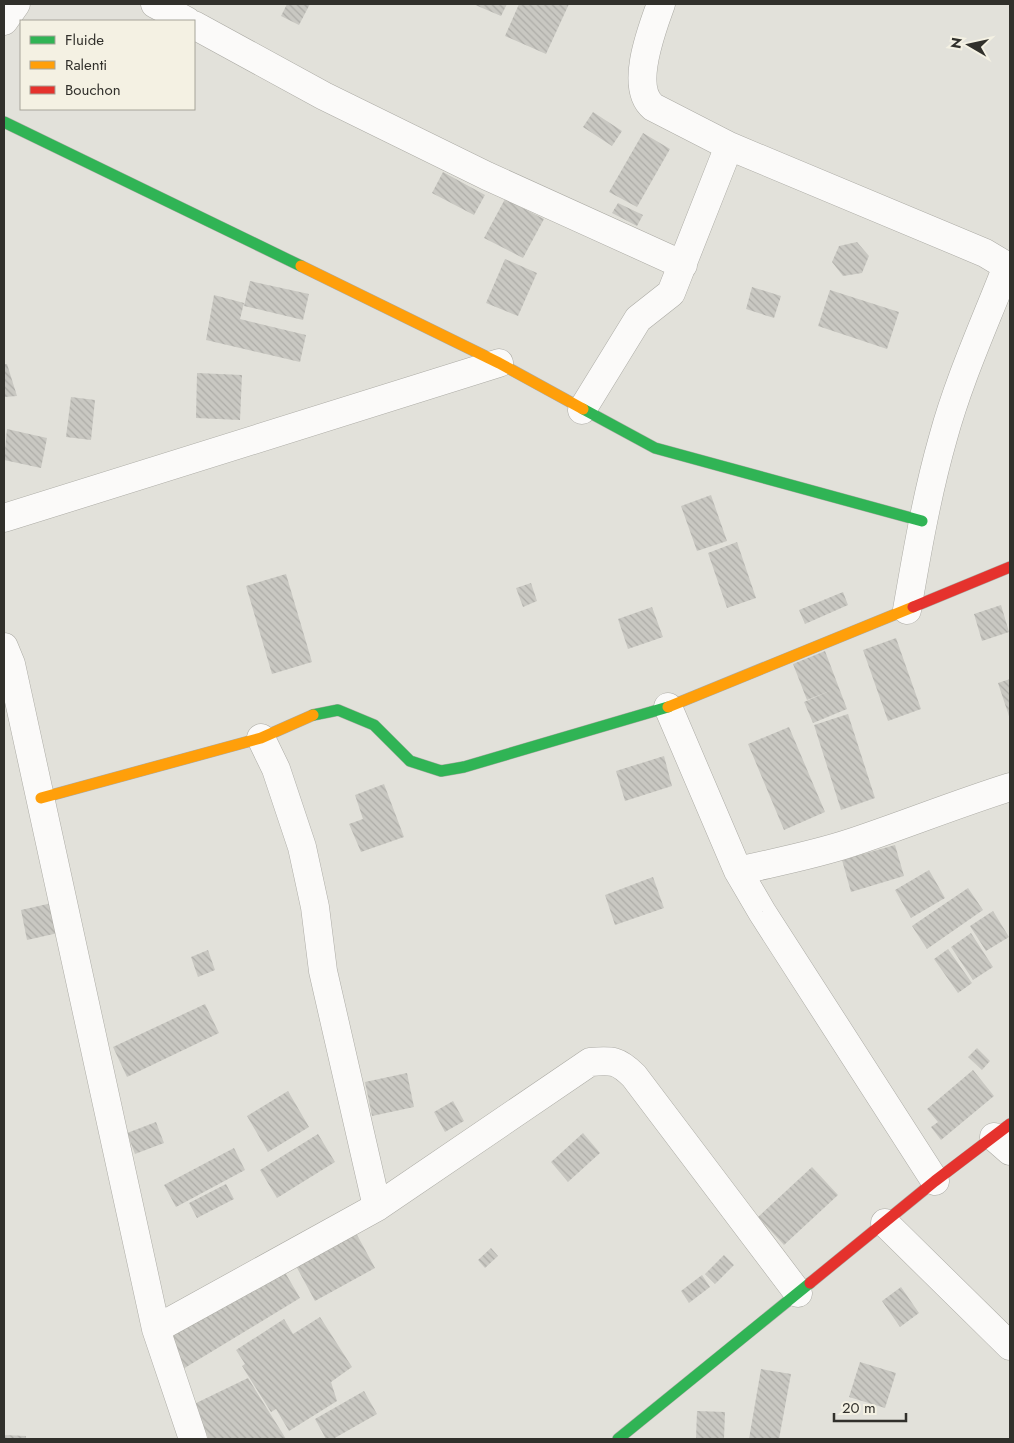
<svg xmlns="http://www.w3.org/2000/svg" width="1014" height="1443" font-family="Jost,sans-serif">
<defs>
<pattern id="building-back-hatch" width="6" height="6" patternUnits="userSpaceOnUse" patternTransform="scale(1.25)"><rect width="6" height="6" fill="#c9c8c2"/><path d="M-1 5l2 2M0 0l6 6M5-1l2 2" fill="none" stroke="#adaca7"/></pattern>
</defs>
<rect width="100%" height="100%" fill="#e2e1da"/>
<!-- building -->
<path fill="url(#building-back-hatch)" d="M 287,4 L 310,4 L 299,25 L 281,16 Z
M 473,4 L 507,4 L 501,16 Z
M 519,4 L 569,4 L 546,54 L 505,36 Z
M 593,112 L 622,131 L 612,146 L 583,127 Z
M 643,133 L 670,149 L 637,207 L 609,192 Z
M 443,172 L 485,195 L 474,215 L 432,193 Z
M 505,199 L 544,219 L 523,258 L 484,238 Z
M 618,203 L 643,215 L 637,226 L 612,213 Z
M 857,242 L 869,256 L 862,273 L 843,276 L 832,262 L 839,246 Z
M 505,259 L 537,273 L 518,316 L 486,303 Z
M 250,281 L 309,294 L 303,320 L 244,306 Z
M 752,287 L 781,296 L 774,318 L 746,309 Z
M 830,290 L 899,312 L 887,349 L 818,326 Z
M 214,295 L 244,303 L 240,319 L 306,335 L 300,362 L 206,340 Z
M 4,364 L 7,364 L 17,396 L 4,397 Z
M 197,373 L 242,375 L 240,420 L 196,418 Z
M 71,397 L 95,400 L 91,440 L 66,437 Z
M 7,429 L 47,438 L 41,468 L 4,460 Z
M 711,495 L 727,541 L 697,551 L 681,506 Z
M 737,542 L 756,598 L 727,608 L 708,553 Z
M 286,574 L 312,662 L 272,674 L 246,586 Z
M 531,583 L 537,601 L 523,607 L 516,588 Z
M 843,592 L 848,605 L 805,624 L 799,610 Z
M 1001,605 L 1009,632 L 982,641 L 974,614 Z
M 652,607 L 663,637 L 628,649 L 618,619 Z
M 896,638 L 921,709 L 888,721 L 863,650 Z
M 825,651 L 847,709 L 813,723 L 804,702 L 832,690 L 807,700 L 793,664 Z
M 1010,679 L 1010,719 L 998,683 Z
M 848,714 L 875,798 L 841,810 L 814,725 Z
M 789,727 L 825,812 L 784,830 L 748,744 Z
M 664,756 L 672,786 L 625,801 L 616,771 Z
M 384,784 L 404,837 L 361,852 L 349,824 L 363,819 L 355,795 Z
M 895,845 L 904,876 L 851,892 L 842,860 Z
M 929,870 L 945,898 L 911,918 L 895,890 Z
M 653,877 L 664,908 L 615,925 L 605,895 Z
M 968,888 L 983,910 L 927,949 L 912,926 Z
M 52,903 L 58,933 L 27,940 L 21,910 Z
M 993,911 L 1009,937 L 986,951 L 970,926 Z
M 971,933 L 993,967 L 973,980 L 951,947 Z
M 948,949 L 972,983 L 958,993 L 934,959 Z
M 208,950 L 215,970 L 198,977 L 191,957 Z
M 205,1004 L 219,1033 L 127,1077 L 113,1047 Z
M 977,1048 L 990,1061 L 982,1070 L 968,1057 Z
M 973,1070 L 994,1096 L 941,1140 L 931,1127 L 938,1122 L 927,1109 Z
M 407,1073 L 414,1107 L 372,1116 L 365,1082 Z
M 288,1091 L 309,1127 L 268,1152 L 247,1116 Z
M 453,1101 L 464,1121 L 445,1132 L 434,1112 Z
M 156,1122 L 164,1143 L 135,1154 L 127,1133 Z
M 583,1133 L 600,1153 L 568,1182 L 551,1162 Z
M 318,1134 L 335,1162 L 277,1198 L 260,1170 Z
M 234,1148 L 245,1170 L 176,1207 L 164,1185 Z
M 812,1167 L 838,1195 L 784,1245 L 758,1217 Z
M 226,1184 L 234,1199 L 197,1218 L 189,1203 Z
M 356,1233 L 375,1268 L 315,1301 L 296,1266 Z
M 491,1248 L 498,1256 L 485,1268 L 478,1260 Z
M 724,1255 L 734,1265 L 715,1284 L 705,1274 Z
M 283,1269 L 300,1298 L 183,1369 L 166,1340 Z
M 702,1275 L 710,1287 L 689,1303 L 681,1291 Z
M 901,1287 L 919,1313 L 900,1327 L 882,1301 Z
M 320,1317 L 352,1367 L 331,1382 L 337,1401 L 289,1431 L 276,1409 L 271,1412 L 242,1366 L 245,1364 L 236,1350 L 284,1319 L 293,1334 Z
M 860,1362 L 896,1373 L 885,1408 L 849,1397 Z
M 761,1369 L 791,1374 L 779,1439 L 749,1439 Z
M 248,1378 L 286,1439 L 209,1439 L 192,1405 Z
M 364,1391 L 377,1414 L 333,1439 L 326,1439 L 315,1419 Z
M 697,1411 L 725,1412 L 724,1439 L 696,1439 Z
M 4,1435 L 26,1436 L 26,1439 L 4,1439 Z"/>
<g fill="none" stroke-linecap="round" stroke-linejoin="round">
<!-- street casing -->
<g stroke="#acaba5" stroke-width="29">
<path id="street" d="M 155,4 L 187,21
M 661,4 C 652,29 629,87 653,107 L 729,146 L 985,253 L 1010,268
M 4,21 L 16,4
M 194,25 L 324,96 L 487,176 L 683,265
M 582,410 L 638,319 L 671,293 L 729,146
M 4,518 L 499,363
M 907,610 C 917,552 927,494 943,438 C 959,379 985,323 1007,266
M 4,647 L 11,664 L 156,1329 L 193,1439
M 668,707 L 738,871 L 762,912 L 935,1181
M 261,738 L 276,769 L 302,847 L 315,907 L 323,971 L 377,1207
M 738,871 C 776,862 814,855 850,843 C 904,825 956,804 1010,787
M 994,1137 L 1010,1151
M 885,1223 L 1010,1346
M 156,1329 L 377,1207 L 590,1062 C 612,1060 618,1060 634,1076 L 798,1293"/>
</g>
<!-- fast casing -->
<g stroke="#acaba5" stroke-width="12">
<path id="fast" d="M 4,122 L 301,266
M 583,409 L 655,448 L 922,521
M 313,715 L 338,710 L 374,725 L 410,761 L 441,771 L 464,767 L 668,707
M 618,1439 L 810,1283"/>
</g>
<!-- slow casing -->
<g stroke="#acaba5" stroke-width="12">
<path id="slow" d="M 301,266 L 499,363 L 583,409
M 668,707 L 913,607
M 41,798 L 261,738 L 313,715"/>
</g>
<!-- jam casing -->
<g stroke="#acaba5" stroke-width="12">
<path id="jam" d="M 913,607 L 1010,567
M 810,1283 L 935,1181 L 1010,1124"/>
</g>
<!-- street -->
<use href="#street" stroke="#fbfaf9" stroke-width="28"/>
<!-- fast -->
<use href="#fast" stroke="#30b455" stroke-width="11"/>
<!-- slow -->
<use href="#slow" stroke="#ff9f0a" stroke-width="11"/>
<!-- jam -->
<use href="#jam" stroke="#e5322d" stroke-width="11"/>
</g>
<!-- border -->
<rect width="1014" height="1443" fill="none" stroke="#31302b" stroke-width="10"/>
<!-- legend -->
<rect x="20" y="20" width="175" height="90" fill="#f4f1e3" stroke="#a6a499"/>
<rect x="30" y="36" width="25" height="8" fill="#30b455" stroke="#a6a499"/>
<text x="65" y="45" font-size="15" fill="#31302b">Fluide</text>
<rect x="30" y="61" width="25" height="8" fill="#ff9f0a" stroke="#a6a499"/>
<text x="65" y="70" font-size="15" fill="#31302b">Ralenti</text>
<rect x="30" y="86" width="25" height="8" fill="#e5322d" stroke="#a6a499"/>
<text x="65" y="95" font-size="15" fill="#31302b">Bouchon</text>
<!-- north arrow -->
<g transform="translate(969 45) rotate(279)" stroke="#f4f1e3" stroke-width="4" paint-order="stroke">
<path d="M0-4L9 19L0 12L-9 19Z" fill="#31302b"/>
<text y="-8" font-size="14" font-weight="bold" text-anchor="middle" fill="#31302b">N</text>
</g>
<!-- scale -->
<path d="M834 1413v8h72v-8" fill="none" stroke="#31302b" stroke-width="2.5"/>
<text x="842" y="1413" font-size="15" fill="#31302b" stroke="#f4f1e3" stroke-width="4" paint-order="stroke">20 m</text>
</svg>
